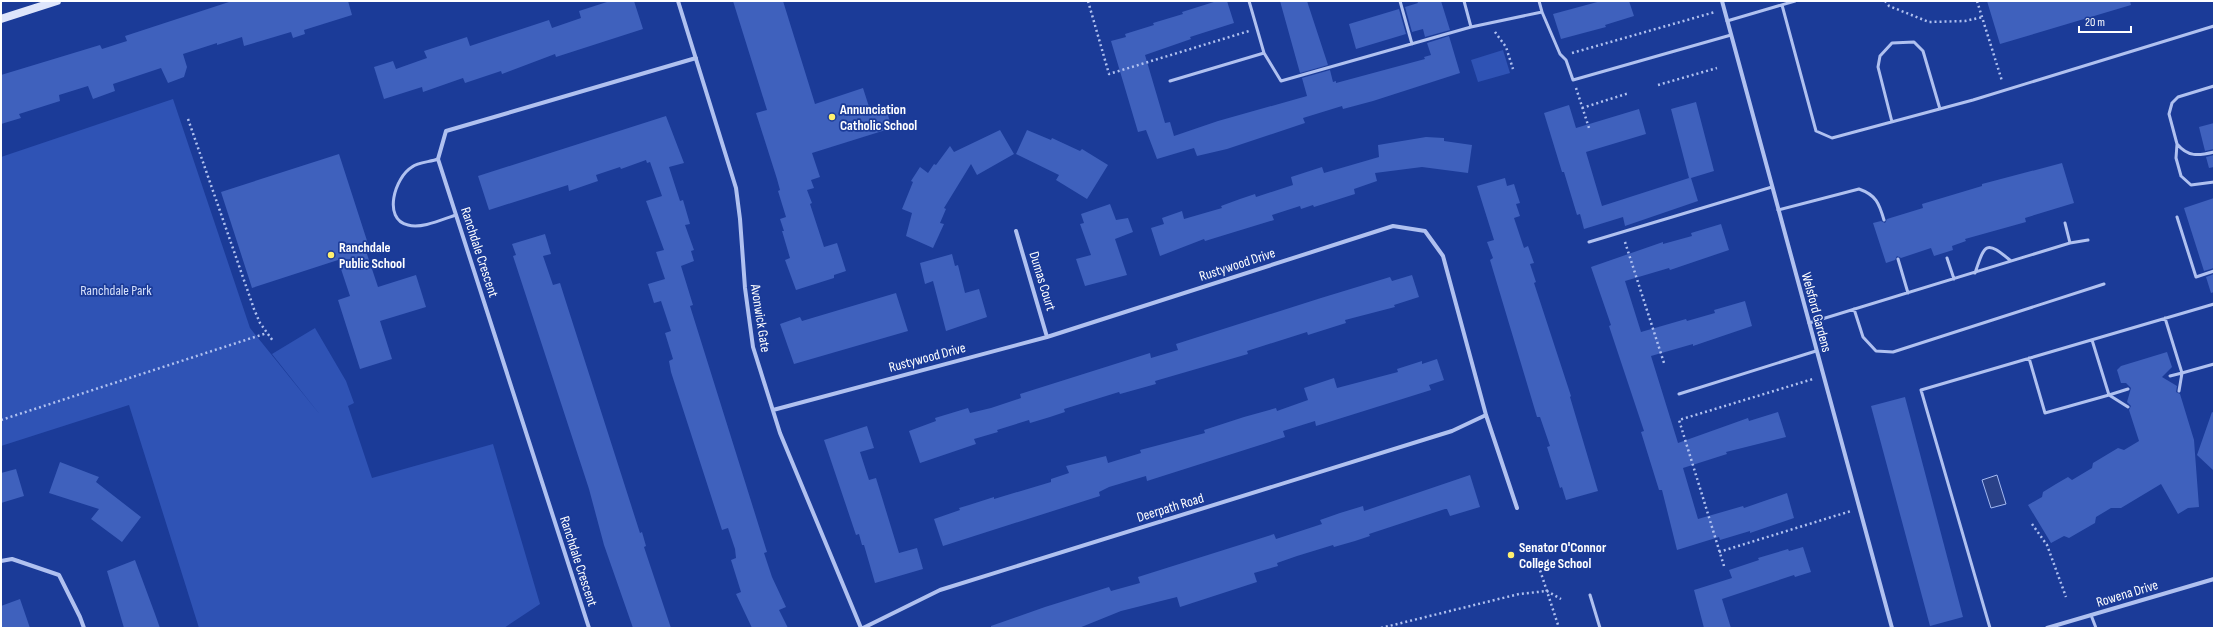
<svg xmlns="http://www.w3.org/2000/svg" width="2215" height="629" font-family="'Sofia Sans Condensed',sans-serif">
<rect width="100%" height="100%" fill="#1b3b98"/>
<!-- green -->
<path fill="#2f53b5" d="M 1503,50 L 1510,73 L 1478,82 L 1471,60 Z
M 173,99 L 250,328 L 321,416 L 272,354 L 315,328 L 346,381 L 354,403 L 348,406 L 372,478 L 493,444 L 540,604 L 504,628 L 199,628 L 129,405 L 1,446 L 1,157 Z"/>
<!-- water -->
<path fill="#2a4188" stroke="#a3b9f2" d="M 1997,475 L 2006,504 L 1991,508 L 1982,480 Z"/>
<!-- building -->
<path fill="#3f61bd" d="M 232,1 L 348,1 L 352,15 L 304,30 L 305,34 L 293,38 L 291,32 L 244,46 L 242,37 L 217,45 L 217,43 L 183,54 L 187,67 L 184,77 L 168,83 L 161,68 L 113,84 L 115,91 L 93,99 L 88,86 L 59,95 L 60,101 L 19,114 L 21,118 L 1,124 L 1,75 L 100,45 L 102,49 L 127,41 L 125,36 Z
M 610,1 L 634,1 L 643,29 L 556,57 L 555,54 L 502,74 L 501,71 L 465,83 L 463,78 L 423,92 L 422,87 L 384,99 L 374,67 L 393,61 L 396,69 L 427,58 L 424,51 L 467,37 L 470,46 L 549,20 L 552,28 L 581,18 L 579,11 Z
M 733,1 L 783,1 L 815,104 L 863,88 L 871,113 L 886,109 L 892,128 L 812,153 L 820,177 L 811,180 L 814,188 L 807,190 L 812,203 L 810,204 L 824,247 L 837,243 L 846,271 L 834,275 L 834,278 L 796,290 L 785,260 L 790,258 L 782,231 L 784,231 L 780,219 L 786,217 L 778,191 L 780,190 L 777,179 L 756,113 L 767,110 Z
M 1217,1 L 1227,1 L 1234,23 L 1190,37 L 1191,39 L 1145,55 L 1165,123 L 1170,122 L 1174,136 L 1218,121 L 1307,96 L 1302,78 L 1330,70 L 1333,82 L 1336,81 L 1336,83 L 1425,59 L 1424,57 L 1431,55 L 1427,43 L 1449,36 L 1460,73 L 1373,101 L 1343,109 L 1342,106 L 1303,118 L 1305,123 L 1227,149 L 1197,156 L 1194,148 L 1157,159 L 1146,130 L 1138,132 L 1111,41 L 1126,37 L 1125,34 L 1154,25 L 1153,23 L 1183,14 L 1182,12 Z
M 1280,1 L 1307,1 L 1328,65 L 1300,73 Z
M 1417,1 L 1441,1 L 1450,30 L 1425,37 L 1423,29 L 1412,32 L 1405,7 L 1418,3 Z
M 1601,1 L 1629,1 L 1634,16 L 1605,25 L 1606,27 L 1561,39 L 1553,14 Z
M 1987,1 L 2130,1 L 2131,5 L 2000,44 Z
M 1399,9 L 1406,34 L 1356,49 L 1349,24 Z
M 1696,102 L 1714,171 L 1691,178 L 1698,201 L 1625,226 L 1623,217 L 1584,229 L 1580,214 L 1577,215 L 1564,172 L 1562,172 L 1544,113 L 1569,105 L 1576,128 L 1639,109 L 1646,134 L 1586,152 L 1602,206 L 1689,178 L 1671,109 Z
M 666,116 L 684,163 L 669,167 L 680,201 L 683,200 L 690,224 L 685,225 L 694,250 L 691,251 L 694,261 L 681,266 L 693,305 L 690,306 L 767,552 L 764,553 L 772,577 L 786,607 L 779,610 L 788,628 L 752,628 L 736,594 L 741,592 L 731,560 L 736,558 L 735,549 L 728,528 L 722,530 L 671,372 L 669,361 L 673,359 L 665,333 L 671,331 L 661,301 L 654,303 L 648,284 L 665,279 L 656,252 L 664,250 L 646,201 L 662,196 L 650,162 L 647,163 L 646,160 L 621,169 L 620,167 L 596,175 L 598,181 L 569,191 L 568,185 L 489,210 L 478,176 Z
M 2214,123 L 2214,149 L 2205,151 L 2199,127 Z
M 1000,130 L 1014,154 L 977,175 L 971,164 L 944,208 L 946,209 L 940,223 L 944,224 L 933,248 L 906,236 L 912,213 L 902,209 L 913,182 L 911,181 L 920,167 L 928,173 L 934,164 L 936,165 L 950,146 L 954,152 Z
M 1027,130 L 1051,140 L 1052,138 L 1080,151 L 1082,149 L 1108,165 L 1087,199 L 1056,180 L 1059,175 L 1016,154 Z
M 1426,137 L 1444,138 L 1444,141 L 1472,145 L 1468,173 L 1422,167 L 1375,173 L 1377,181 L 1354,189 L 1355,194 L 1314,207 L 1313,205 L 1301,209 L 1300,206 L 1272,215 L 1274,220 L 1205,241 L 1204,239 L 1160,256 L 1151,228 L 1164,224 L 1162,218 L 1182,211 L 1184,219 L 1222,208 L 1221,206 L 1240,199 L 1255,194 L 1256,197 L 1293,185 L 1291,177 L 1322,167 L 1324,173 L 1379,157 L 1378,145 Z
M 339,154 L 370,250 L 366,251 L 378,287 L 416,275 L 426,307 L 380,321 L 392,359 L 360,369 L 338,300 L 350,296 L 338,260 L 252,288 L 221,192 Z
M 2214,155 L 2214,167 L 2209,168 L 2206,157 Z
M 2062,163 L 2074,203 L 2025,218 L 2026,222 L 1965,239 L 1966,241 L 1952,246 L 1953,250 L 1934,256 L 1931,248 L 1901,258 L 1897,256 L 1895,260 L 1886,263 L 1873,223 L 1881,221 L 1885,223 L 1887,219 L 1923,208 L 1922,204 L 1982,186 L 1982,184 Z
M 1505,178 L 1507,186 L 1514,184 L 1520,203 L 1516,204 L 1520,216 L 1514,218 L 1524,248 L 1528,246 L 1534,263 L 1530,264 L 1536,282 L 1534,283 L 1571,396 L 1570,397 L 1598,491 L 1566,500 L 1562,487 L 1560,488 L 1547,447 L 1550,446 L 1540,417 L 1537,417 L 1490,260 L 1493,258 L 1487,242 L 1494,240 L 1477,186 Z
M 2214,198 L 2214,268 L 2204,271 L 2184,208 Z
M 1110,204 L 1116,220 L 1128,218 L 1133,232 L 1115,239 L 1127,275 L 1085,286 L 1076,259 L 1091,255 L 1080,224 L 1084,223 L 1081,214 Z
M 1721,224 L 1729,250 L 1670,270 L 1669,268 L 1625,281 L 1641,332 L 1686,319 L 1687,321 L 1715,313 L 1714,310 L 1745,301 L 1752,326 L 1693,346 L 1693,344 L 1651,356 L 1678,443 L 1748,418 L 1749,421 L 1778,412 L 1786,437 L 1726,452 L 1727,454 L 1683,468 L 1698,519 L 1743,506 L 1744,508 L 1787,493 L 1794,518 L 1750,533 L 1750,531 L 1720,540 L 1719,537 L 1677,550 L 1662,490 L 1659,490 L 1641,432 L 1644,431 L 1609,326 L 1611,325 L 1591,267 L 1663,242 L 1663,244 L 1692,236 L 1691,233 Z
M 545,234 L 551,254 L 543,256 L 553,285 L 560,283 L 566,302 L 640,533 L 642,532 L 646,546 L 644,547 L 671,628 L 633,628 L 604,545 L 589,489 L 513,256 L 516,255 L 512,244 Z
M 952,254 L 955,266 L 958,265 L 965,293 L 979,289 L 987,317 L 946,331 L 933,281 L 925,284 L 920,263 Z
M 2214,274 L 2214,292 L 2211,293 L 2206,277 Z
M 1412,275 L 1419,297 L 1394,305 L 1395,307 L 1345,320 L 1346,323 L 1308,335 L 1307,332 L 1247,351 L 1248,354 L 1155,381 L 1156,384 L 1120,394 L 1119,392 L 1064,409 L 1065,412 L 1050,417 L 1030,423 L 1029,420 L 997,430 L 998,432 L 974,439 L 976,444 L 920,463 L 909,431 L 936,421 L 935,418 L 968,408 L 970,413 L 991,408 L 1021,398 L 1020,394 L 1150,353 L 1151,358 L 1178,350 L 1176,344 L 1321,298 L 1390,277 L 1392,281 Z
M 896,293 L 908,331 L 794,364 L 780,324 L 800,317 L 802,321 Z
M 2167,352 L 2172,367 L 2162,377 L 2177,386 L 2176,392 L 2180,394 L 2194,440 L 2199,507 L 2188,508 L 2178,514 L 2161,484 L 2121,508 L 2111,508 L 2096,517 L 2095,523 L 2069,538 L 2064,536 L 2051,543 L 2028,505 L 2042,497 L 2043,492 L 2056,484 L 2068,477 L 2072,480 L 2092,468 L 2093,463 L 2118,448 L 2124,450 L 2139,441 L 2129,410 L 2131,406 L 2127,402 L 2131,388 L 2126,383 L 2121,383 L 2117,370 L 2121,366 Z
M 1437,359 L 1444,380 L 1429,385 L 1431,390 L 1316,426 L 1315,421 L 1283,431 L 1285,437 L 1147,481 L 1146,476 L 1109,487 L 1099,492 L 1100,496 L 943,546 L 934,519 L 960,510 L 959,508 L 969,505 L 994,497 L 994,499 L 1051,482 L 1051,479 L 1069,473 L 1066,466 L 1106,456 L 1108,463 L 1141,453 L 1140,450 L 1205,433 L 1204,430 L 1244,417 L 1276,408 L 1277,411 L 1308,400 L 1304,388 L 1334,378 L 1337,388 L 1398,372 L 1397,369 L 1422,361 L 1422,364 Z
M 1905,397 L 1963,617 L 1930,626 L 1871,406 Z
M 2212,412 L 2214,413 L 2214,471 L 2197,455 Z
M 867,426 L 874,448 L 860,452 L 869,480 L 876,478 L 899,553 L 917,548 L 923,569 L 875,583 L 864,545 L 862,545 L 859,534 L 856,535 L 824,440 Z
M 60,462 L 99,477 L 96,482 L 141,517 L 122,542 L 91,519 L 99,509 L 49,493 Z
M 16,469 L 24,496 L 1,503 L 1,473 Z
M 1470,475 L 1480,507 L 1450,516 L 1447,509 L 1445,509 L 1369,534 L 1370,536 L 1355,541 L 1334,547 L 1333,545 L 1297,556 L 1277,563 L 1278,566 L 1254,573 L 1257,582 L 1180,607 L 1177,597 L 1121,611 L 1079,628 L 991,628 L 991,626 L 1045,607 L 1109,587 L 1111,591 L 1140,583 L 1138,577 L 1274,534 L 1276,539 L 1322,524 L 1320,520 L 1340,513 L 1363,506 L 1364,511 Z
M 1803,547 L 1811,572 L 1795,577 L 1794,575 L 1722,599 L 1731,628 L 1704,628 L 1694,590 L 1732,578 L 1729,570 L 1759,560 L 1758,558 L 1788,549 L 1789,551 Z
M 135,560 L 155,614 L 160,628 L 124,628 L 107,571 Z
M 20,599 L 30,628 L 1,628 L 1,606 Z"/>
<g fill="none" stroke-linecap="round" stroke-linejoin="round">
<!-- path -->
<path stroke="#b0c1f0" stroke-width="2.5" stroke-dasharray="2 3" stroke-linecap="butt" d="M 1088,1 L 1109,74 L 1249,31
M 1885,1 L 1889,6 L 1929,22 L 1965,21 L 1983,17
M 1977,1 L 2002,81
M 1495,32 L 1506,47 L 1513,69
M 1572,53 L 1715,12
M 1658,85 L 1717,68
M 1576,88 L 1589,128
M 1582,108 L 1629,93
M 188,119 L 254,309 L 260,323 L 273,341
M 1625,242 L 1664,363
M 1,420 L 267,333
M 2032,524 L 2047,545 L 2066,597
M 1719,552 L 1851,511
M 1537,561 L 1559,628
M 1724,566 L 1679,420 L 1813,379
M 1381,628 L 1519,594 L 1547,591 L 1561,599"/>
<!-- lane -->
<path stroke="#b0c1f0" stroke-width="3" d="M 1400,1 L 1412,44
M 1782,5 L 1816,131 L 1832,138 L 1973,100 L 2214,26
M 1542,12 L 1560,54 L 1566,60 L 1573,80 L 1731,35
M 1727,21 L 1795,1
M 1471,27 L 1542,12 L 1539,1
M 1264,53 L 1281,81 L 1471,27 L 1464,1
M 1170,81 L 1264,53 L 1249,1
M 2214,86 L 2178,97 L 2172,103 L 2169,114 L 2177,144 L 2176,158 L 2181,176 L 2191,185 L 2214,182
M 1892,122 L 1878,67 L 1880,56 L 1892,43 L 1914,42 L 1923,51 L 1940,109
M 2177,144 C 2188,157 2198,156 2214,152
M 438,159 C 431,162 418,162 412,167 C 395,177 382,219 408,225 C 422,229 443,219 456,215
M 1778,210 L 1859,189 C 1876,195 1879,203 1884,220
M 2177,217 L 2196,277 L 2214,271
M 1589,242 L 1772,187
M 2070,243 L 2088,240
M 1947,258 L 1954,279
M 1898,259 L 1908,293
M 1975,273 C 1985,243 1986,240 2011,261
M 1854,309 L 1863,337 L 1876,351 L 1893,352 L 2104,284
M 2165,318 L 2182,373 L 2214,364
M 1809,323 L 2070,243 L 2065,223
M 2092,340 L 2109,395 L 2128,389
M 2029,358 L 2045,413 L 2109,395 L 2128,407
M 2170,376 L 2182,373 L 2179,391
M 1679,394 L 1816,351
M 1590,595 L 1600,628
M 2091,615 L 2096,628
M 1990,628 L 1921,390 L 2214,304"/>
<!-- street -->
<path stroke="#b0c1f0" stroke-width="4" d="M 678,1 L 736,188 L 740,219 L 745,288 L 753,347 L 780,433 L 861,628
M 1722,1 L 1892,628
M 1016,231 L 1047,337
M 773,410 L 1047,337 L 1393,226 L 1425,231 L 1443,256 L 1486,415 L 1517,508
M 1,561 L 12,559 L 59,575 L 80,617 L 84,628
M 589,628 L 438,159 L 446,131 L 696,58
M 863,628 L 940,590 L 1452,431 L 1486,415
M 2047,628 L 2214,579"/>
<!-- secondary -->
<path stroke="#dee5fb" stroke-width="8" d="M 1,19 L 57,1"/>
</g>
<!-- markers -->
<g fill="#fff06f" stroke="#1b3b98" stroke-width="1.5">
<circle cx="832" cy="117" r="4"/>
<circle cx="331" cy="255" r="4"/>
<circle cx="1511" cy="555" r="4"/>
</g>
<g text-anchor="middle" stroke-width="3.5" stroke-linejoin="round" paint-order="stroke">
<!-- poi labels -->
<g font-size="14" font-weight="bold" fill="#fff" stroke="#1b3b98" text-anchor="start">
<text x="840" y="114">Annunciation<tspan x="840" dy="16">Catholic School</tspan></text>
<text x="339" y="252">Ranchdale<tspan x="339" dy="16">Public School</tspan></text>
<text x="1519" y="552">Senator O'Connor<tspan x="1519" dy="16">College School</tspan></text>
</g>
<!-- street labels -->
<g font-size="14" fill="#fff" stroke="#1b3b98">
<text transform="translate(480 252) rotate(72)" y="5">Ranchdale Crescent</text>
<text transform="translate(1237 264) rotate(-18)" y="5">Rustywood Drive</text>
<text transform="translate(1043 281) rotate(73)" y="5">Dumas Court</text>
<text transform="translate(1817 312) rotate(75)" y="5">Welsford Gardens</text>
<text transform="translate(761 318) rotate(81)" y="5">Avonwick Gate</text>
<text transform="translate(927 357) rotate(-15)" y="5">Rustywood Drive</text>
<text transform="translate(1170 507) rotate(-17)" y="5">Deerpath Road</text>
<text transform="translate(579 561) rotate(72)" y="5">Ranchdale Crescent</text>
<text transform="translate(2127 593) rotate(-17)" y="5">Rowena Drive</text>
</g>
<!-- park labels -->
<g font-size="14" fill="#d7e1fb" stroke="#1b3b98">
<text x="116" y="295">Ranchdale Park</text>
</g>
</g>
<!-- border -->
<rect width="2215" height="629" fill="none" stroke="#ffffff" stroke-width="4"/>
<!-- scale -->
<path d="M2079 26v6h52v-6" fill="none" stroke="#ffffff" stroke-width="2"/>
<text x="2085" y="26" font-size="12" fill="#ffffff" stroke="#1b3b98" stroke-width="3" paint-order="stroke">20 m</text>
</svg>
